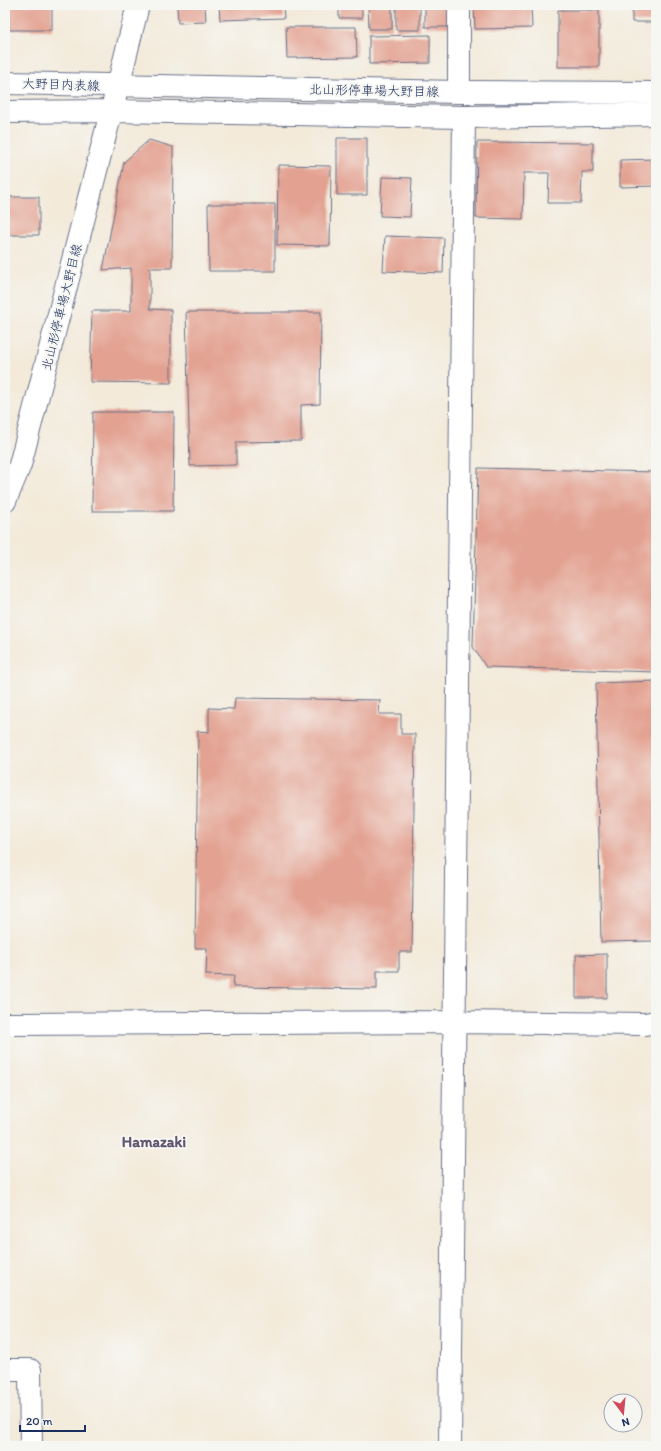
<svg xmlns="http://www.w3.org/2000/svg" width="661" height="1451" font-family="Itim,'Klee One',sans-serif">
<rect width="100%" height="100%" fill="#f6f6f2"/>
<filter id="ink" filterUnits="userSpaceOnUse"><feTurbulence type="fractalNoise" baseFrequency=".025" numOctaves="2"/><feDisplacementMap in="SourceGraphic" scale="8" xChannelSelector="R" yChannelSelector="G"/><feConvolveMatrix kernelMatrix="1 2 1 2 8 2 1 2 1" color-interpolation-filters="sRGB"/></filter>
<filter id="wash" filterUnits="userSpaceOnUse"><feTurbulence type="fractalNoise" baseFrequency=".012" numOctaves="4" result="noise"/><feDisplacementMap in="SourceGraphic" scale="16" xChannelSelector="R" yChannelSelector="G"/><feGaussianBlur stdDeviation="0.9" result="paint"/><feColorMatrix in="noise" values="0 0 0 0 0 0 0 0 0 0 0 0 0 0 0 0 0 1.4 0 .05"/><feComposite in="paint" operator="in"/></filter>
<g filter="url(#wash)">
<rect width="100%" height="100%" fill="#f3eada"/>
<g id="blocks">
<!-- building -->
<path fill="#e3a191" d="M 5,5 L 52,5 L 52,30 L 5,30 Z
M 177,5 L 205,5 L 206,22 L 178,23 Z
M 219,5 L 283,5 L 284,18 L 220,20 Z
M 339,5 L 362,5 L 362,18 L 339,18 Z
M 368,5 L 392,5 L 392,29 L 369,29 Z
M 425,5 L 452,5 L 452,27 L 425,27 Z
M 474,5 L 531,5 L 532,28 L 475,29 Z
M 632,5 L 656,5 L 656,22 L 632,22 Z
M 396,6 L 420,6 L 420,30 L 396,30 Z
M 558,10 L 599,10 L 599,67 L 558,67 Z
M 286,27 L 356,27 L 357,57 L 287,58 Z
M 430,35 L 430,63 L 369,64 L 369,36 Z
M 337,138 L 367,138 L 367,195 L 337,195 Z
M 149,140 L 173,147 L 172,268 L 150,268 L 150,309 L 171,310 L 171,383 L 90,382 L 92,311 L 131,311 L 131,268 L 103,270 L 124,162 Z
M 477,142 L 593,143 L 593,172 L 582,172 L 581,203 L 548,203 L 549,173 L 524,173 L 523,219 L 476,218 Z
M 656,159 L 656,186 L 620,187 L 620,160 Z
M 278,165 L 331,166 L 330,246 L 277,245 Z
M 382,177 L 412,178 L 410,217 L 380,216 Z
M 5,197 L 39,197 L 39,235 L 5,235 Z
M 208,204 L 275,204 L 275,271 L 209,271 Z
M 385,236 L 444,238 L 443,273 L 383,271 Z
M 186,312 L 321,312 L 320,404 L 301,405 L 301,441 L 236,442 L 236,465 L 190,466 Z
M 93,412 L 174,412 L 173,511 L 92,511 Z
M 478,468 L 656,472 L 656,672 L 486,667 L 473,647 Z
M 656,681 L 656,941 L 601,942 L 596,683 Z
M 235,698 L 380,700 L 379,714 L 401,714 L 401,734 L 415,734 L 412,952 L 399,952 L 399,971 L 377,971 L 377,989 L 233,987 L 234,976 L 206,975 L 207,948 L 195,948 L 198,731 L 209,732 L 209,708 L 234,709 Z
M 607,954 L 607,998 L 576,998 L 576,955 Z"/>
</g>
</g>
<g filter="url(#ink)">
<use href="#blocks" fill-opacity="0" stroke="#677089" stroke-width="1"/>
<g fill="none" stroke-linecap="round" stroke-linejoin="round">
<!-- minor casing -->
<g stroke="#677089" stroke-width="24">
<path id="minor" d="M 118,86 L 138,5
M 459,92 L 459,5
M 5,1024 L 454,1022 L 645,1024 L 656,1022
M 5,1370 L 30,1370 L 31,1446
M 450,1446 L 464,117"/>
</g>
<!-- major casing -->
<g stroke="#677089" stroke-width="24">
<path id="major" d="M 5,83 L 459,92 L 656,93
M 5,112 L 111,111 L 464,117 L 656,114
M 5,501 L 20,465 L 115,97"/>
</g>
<!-- minor -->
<use href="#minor" stroke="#fff" stroke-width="22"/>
<!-- major -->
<use href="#major" stroke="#fff" stroke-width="22"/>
</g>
</g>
<g text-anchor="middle" stroke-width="4" stroke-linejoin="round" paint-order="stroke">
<!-- street labels -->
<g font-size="13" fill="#1b2f5e" stroke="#f6f6f2">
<text transform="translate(61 84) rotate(2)" y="5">大野目内表線</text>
<text transform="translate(374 90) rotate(1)" y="5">北山形停車場大野目線</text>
<text transform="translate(61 307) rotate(-76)" y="5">北山形停車場大野目線</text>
</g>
<!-- quarter labels -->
<g font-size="15" font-weight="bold" fill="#615770" stroke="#f6f6f2">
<text x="154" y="1147">Hamazaki</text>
</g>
</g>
<!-- margin -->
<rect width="661" height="1451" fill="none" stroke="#f6f6f2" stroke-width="20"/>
<!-- north arrow -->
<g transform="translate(623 1413) rotate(164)"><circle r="19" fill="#f6f6f2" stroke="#9ea6b7"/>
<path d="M0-3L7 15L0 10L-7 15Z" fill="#d1495b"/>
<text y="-6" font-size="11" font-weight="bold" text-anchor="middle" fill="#1b2f5e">N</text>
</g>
<!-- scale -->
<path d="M20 1425v6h65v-6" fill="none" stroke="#1b2f5e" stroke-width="2"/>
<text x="26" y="1425" font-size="12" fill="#1b2f5e" stroke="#f6f6f2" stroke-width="3" paint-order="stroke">20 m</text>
</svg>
